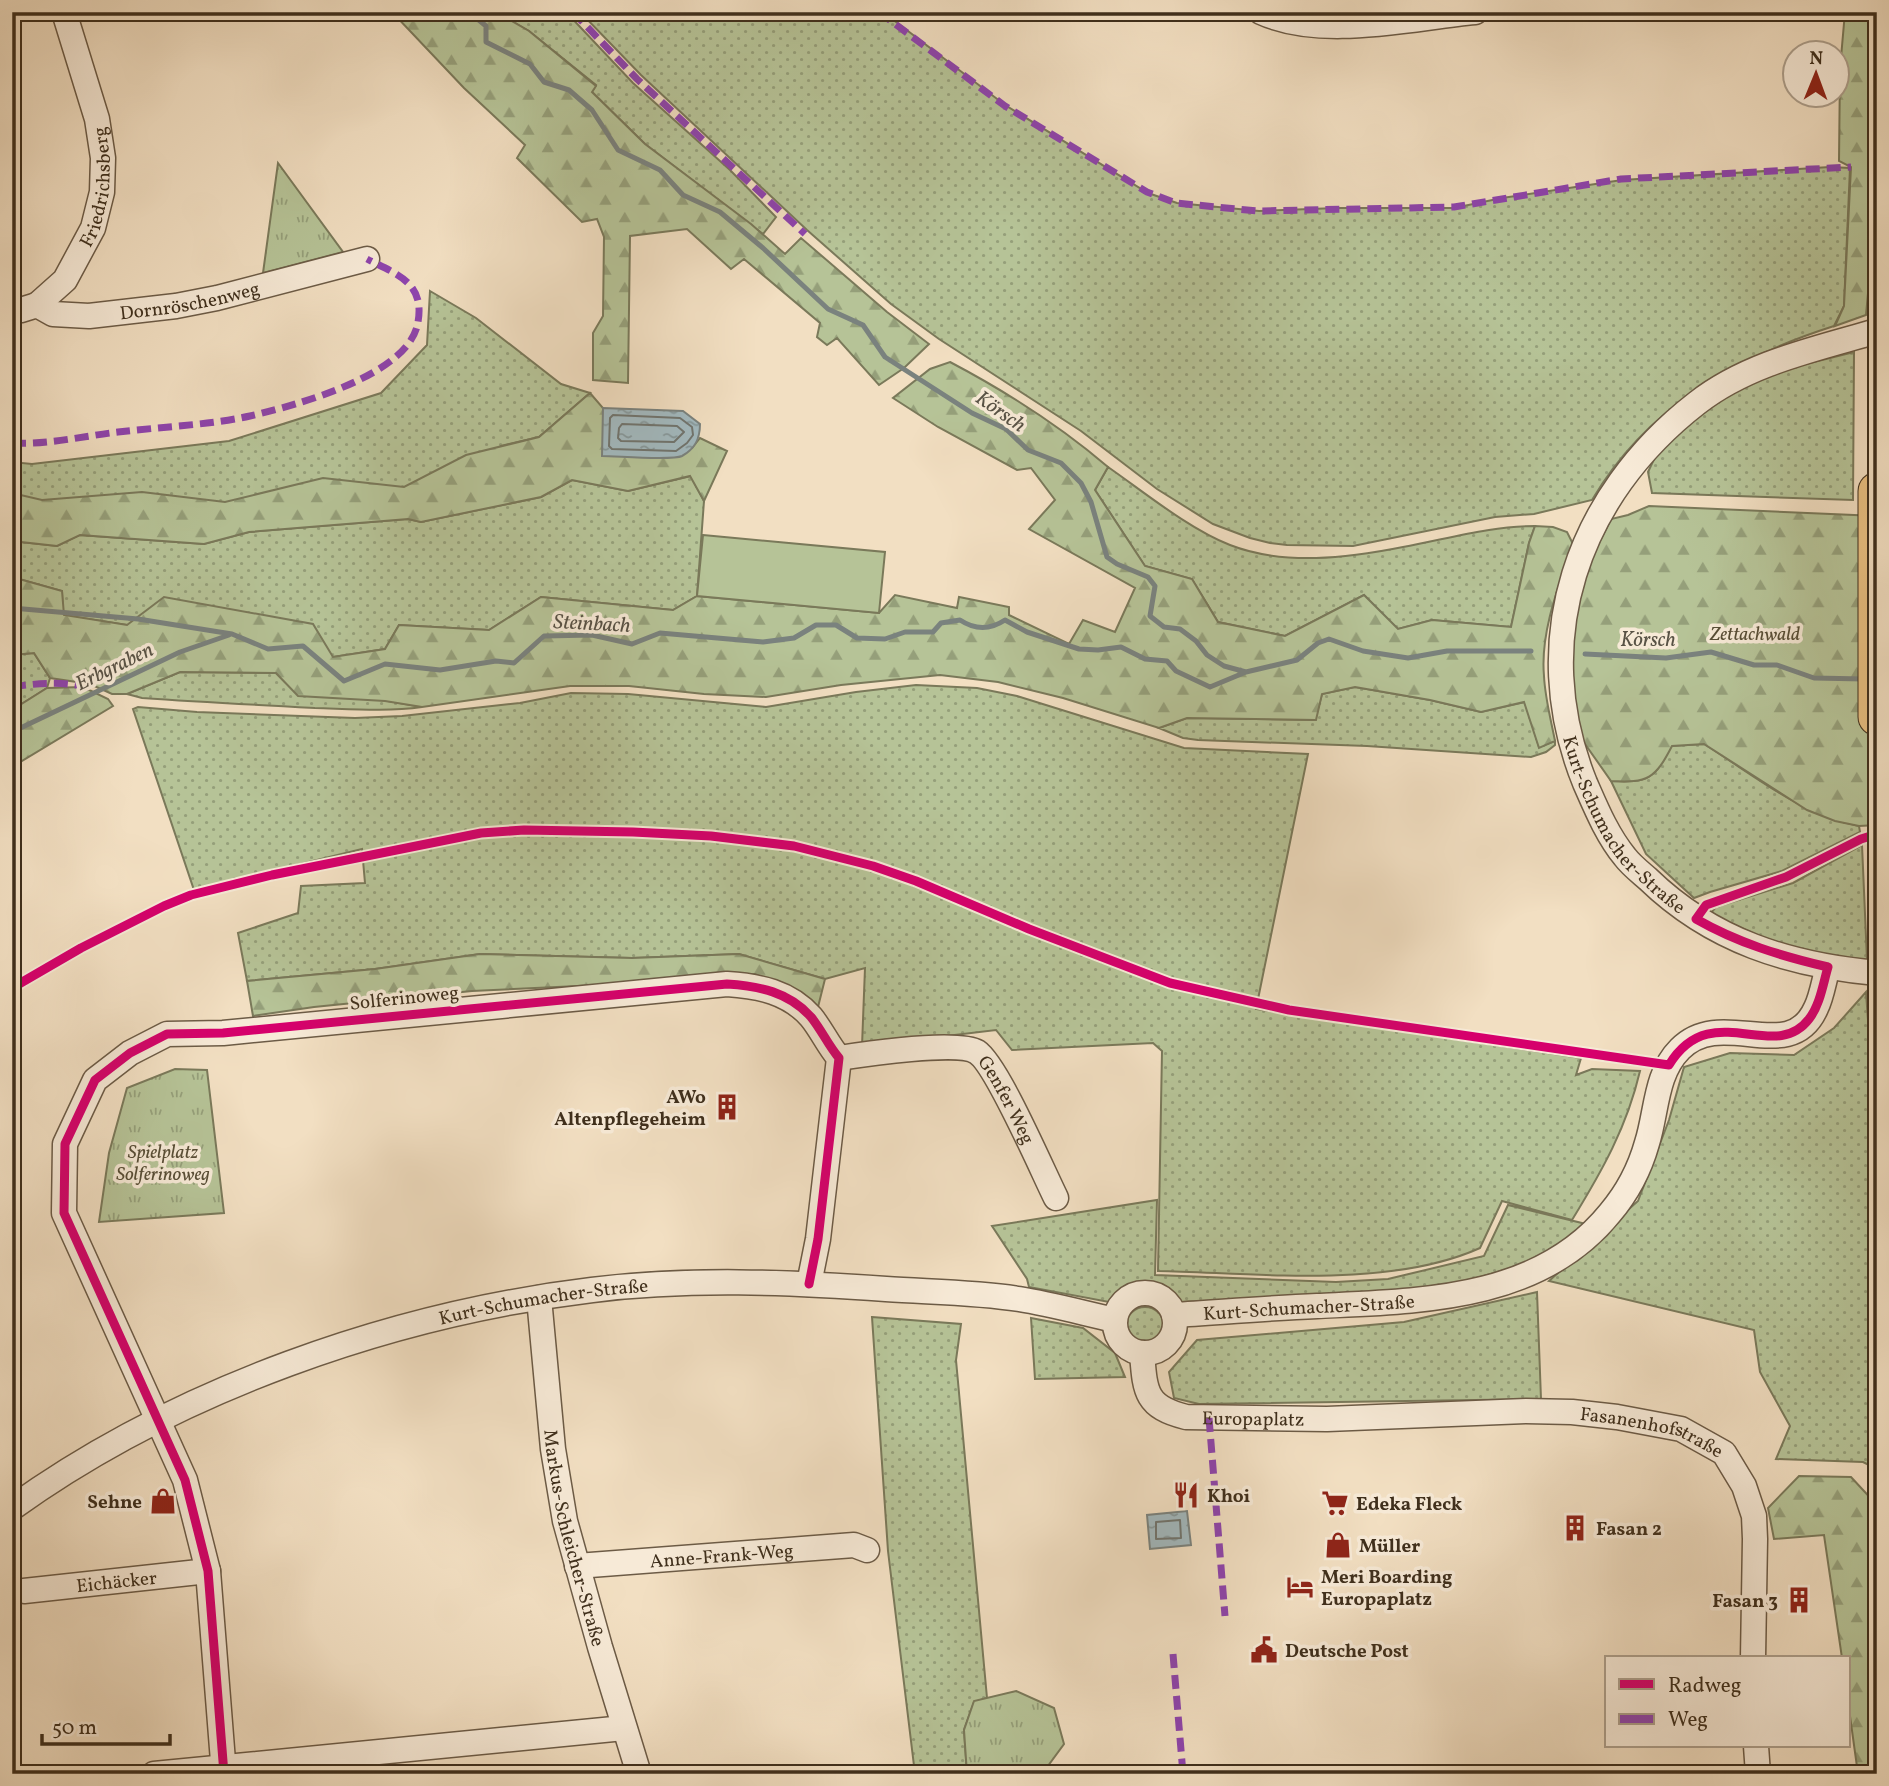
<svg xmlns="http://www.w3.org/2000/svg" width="1889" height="1786" font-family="Vollkorn,serif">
<defs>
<pattern id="grass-dots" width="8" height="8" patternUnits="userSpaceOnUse" patternTransform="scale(1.75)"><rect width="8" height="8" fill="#b6c397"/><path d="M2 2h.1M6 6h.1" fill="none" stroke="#959f7a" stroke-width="1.8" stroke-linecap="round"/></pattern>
<pattern id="forest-firs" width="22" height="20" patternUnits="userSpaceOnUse" patternTransform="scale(1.75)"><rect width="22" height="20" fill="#b6c397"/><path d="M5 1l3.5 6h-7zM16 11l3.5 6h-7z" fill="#959f7a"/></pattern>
<pattern id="park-tufts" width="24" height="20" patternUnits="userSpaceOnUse" patternTransform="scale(1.75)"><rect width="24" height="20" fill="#b6c397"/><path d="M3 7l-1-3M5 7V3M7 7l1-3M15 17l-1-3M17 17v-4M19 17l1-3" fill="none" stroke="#959f7a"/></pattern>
<pattern id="water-ripples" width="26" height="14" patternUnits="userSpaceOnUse" patternTransform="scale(1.75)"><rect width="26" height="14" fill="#a2b9bf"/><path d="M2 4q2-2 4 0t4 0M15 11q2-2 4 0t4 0" fill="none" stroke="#85979a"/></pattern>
</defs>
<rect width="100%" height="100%" fill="#f2dfc2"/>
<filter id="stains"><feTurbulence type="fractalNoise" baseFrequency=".00286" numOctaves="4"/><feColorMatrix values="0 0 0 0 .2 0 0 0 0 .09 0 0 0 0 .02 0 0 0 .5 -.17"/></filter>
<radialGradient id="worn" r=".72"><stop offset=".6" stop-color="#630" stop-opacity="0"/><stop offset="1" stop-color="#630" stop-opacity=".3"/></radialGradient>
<!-- grass -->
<path fill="url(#grass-dots)" stroke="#7a795a" stroke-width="2" d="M 496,12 L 566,12 L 633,83 L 730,170 L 776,217 L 763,234 L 645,144 L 592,92 L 596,85 L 529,31 Z
M 580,12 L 883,12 L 1005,105 L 1148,193 L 1177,203 L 1259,211 L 1337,208 L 1454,208 L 1502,198 L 1622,180 L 1830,167 L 1850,168 L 1844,306 L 1834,326 C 1734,358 1647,407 1592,500 L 1534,514 L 1495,517 L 1353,546 L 1287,545 L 1270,543 L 1250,538 L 1213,524 L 1157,489 L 1081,431 L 939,339 L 891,304 L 807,230 L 641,75 Z
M 430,291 L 476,318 L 561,384 L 590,393 L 539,437 L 501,446 L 438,507 L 12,519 L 12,462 L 32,464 L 229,441 L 381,393 L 427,345 Z
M 1854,352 L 1853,500 L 1652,493 L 1648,472 L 1666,434 L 1754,377 Z
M 1108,467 C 1144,492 1189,529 1230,545 C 1284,566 1348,558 1403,547 C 1447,539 1491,526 1535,526 L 1529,543 L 1511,627 L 1432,620 L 1398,629 L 1364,595 L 1285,636 L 1218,622 L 1192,579 L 1145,566 L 1095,490 Z
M 691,476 L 704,501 L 697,596 L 673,610 L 541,597 L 489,630 L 399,625 L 385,649 L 333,657 L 63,615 L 62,591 L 12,577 L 12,541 L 57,546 L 79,535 L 204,544 L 249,532 L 408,519 L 421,522 L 541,497 L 572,480 L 628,491 Z
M 34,653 L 50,678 L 47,688 L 12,710 L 12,655 Z
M 180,672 L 276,673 L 286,683 L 422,707 C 387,712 350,709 315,708 C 257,705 200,702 142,698 L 127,694 Z
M 916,685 L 977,688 L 1017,696 L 1184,748 L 1308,754 L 1256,1009 L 1581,1058 L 1576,1075 L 1592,1069 L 1640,1071 C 1627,1127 1602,1171 1572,1220 L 1502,1201 L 1480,1248 C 1389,1289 1257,1273 1158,1271 L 1162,1051 L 1153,1043 L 1012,1050 L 996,1030 L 862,1046 L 865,968 L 825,979 L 739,954 L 632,958 L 480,954 L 375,969 L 247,981 L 238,933 L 298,913 L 301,886 L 365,883 L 362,849 L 194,890 L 133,709 L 138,707 L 197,712 L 355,718 L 402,716 L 520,703 L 571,693 L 628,694 L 766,707 L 856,692 Z
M 1355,687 L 1430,700 L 1481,712 L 1525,702 L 1539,747 L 1555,741 L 1555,745 L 1546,752 L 1531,757 L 1367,746 L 1198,740 L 1183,738 L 1159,728 L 1187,718 L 1315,720 L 1322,694 Z
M 1704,744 C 1754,775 1801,815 1859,826 L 1860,832 L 1782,871 L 1710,892 L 1694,898 L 1646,854 L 1611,781 C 1648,783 1655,779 1671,746 Z
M 1862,845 L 1867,960 L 1811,953 L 1759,936 L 1710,914 L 1716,907 L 1793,883 Z
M 1866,992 L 1877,1147 L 1877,1315 L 1873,1350 L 1877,1469 L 1863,1462 L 1776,1459 L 1790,1426 L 1760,1372 L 1754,1330 L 1549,1281 L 1638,1201 L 1669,1120 L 1684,1067 L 1730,1053 L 1794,1055 L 1834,1028 Z
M 1157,1200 L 1155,1275 L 1336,1282 L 1388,1279 L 1484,1256 L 1508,1205 L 1586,1224 L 1539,1260 L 1428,1292 L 1180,1302 L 1170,1293 L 1141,1287 L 1109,1302 L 1029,1287 L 1027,1279 L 992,1226 Z
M 1537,1292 L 1541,1399 L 1199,1404 L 1174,1398 L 1169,1372 L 1197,1340 L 1404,1322 Z
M1126 1326a19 19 0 1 1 38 0a19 19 0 1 1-38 0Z
M 872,1317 L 961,1324 L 956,1360 L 987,1698 L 974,1702 L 964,1730 L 967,1774 L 915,1774 L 888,1551 Z
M 1031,1318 L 1083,1328 L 1115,1353 L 1125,1377 L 1035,1379 Z"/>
<!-- forest -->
<path fill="url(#forest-firs)" stroke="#7a795a" stroke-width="2" d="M 392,12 L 496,12 L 529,31 L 596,86 L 592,92 L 645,144 L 751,224 L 785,254 L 801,238 L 887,312 L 929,344 L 904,368 L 879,385 L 837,338 L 827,345 L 817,337 L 820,323 L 744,259 L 731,269 L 687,229 L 630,236 L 628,383 L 593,380 L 593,333 L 603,316 L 604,237 L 597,219 L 582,222 L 517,158 L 525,145 L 464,88 Z
M 1845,12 L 1877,12 L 1877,195 L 1866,315 L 1835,326 L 1844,306 L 1851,167 L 1839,161 L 1840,69 Z
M 950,362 C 1007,392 1060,426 1108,467 L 1095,490 L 1145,566 L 1192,579 L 1218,622 L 1285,636 L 1364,595 L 1398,629 L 1432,620 L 1511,627 L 1529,543 L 1535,526 L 1553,527 L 1567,532 L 1573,544 C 1559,585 1540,632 1544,676 C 1545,698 1551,720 1555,741 L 1539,748 L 1524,702 L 1481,712 L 1430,700 L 1355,687 L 1322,694 L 1316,720 L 1187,718 L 1159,728 L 1063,698 L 998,682 L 940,675 L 841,685 L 766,697 L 704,694 L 629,686 L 570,686 L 422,707 L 385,701 L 298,696 L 276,673 L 180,672 L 127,694 L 112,694 L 90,684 L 50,678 L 34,653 L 12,655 L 12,577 L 62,591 L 64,615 L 127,625 L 164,597 L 313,624 L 333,657 L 385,649 L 399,625 L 489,630 L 541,597 L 673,610 L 697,596 L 879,613 L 895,595 L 957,608 L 959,597 L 1009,607 L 1009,615 L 1069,644 L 1083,620 L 1115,632 L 1135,588 L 1029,529 L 1055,500 L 1031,468 L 1017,470 L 938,427 L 893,398 L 930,369 Z
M 590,393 L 603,408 L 603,456 L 692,448 L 700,438 L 727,451 L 704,501 L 690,476 L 628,491 L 572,480 L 541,497 L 421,522 L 408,519 L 249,532 L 204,544 L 80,535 L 57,546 L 12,541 L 12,493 L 42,500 L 142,492 L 225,502 L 323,478 L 404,487 L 466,455 L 539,437 Z
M 1649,506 L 1877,516 L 1877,825 L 1859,826 L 1835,821 L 1807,810 L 1704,744 L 1672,746 C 1655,779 1648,783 1611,781 L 1578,734 L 1573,708 L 1571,633 L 1585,570 L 1611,519 L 1628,515 Z
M 83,687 L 108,699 L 113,706 L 12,767 L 12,710 L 47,688 Z
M 480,954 L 632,958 L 739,954 L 825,979 L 817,1011 L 786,988 L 755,974 L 664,982 L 472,991 L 314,1007 L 253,1016 L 247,981 L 375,969 Z
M 1799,1476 L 1851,1477 L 1876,1504 L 1877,1774 L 1858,1774 L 1849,1709 L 1849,1658 L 1842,1658 L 1824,1535 L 1774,1539 L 1768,1508 Z"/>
<!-- park -->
<path fill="url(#park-tufts)" stroke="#7a795a" stroke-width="2" d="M 278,163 L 343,252 L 263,273 Z
M 175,1069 L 207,1070 L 224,1213 L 99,1222 L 109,1153 L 127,1088 Z
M 1016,1691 L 1054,1708 L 1064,1744 L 1042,1774 L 967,1774 L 964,1730 L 974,1701 Z"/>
<!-- pitch -->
<path fill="#b6c397" stroke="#7a795a" stroke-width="2" d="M 703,535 L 885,552 L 879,613 L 697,596 Z"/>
<!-- water -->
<path fill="url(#water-ripples)" stroke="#7a827e" stroke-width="2" d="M 603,408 L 683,411 L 700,424 C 700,439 695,449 682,456 C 672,461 617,456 602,456 Z
M 1187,1511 L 1191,1545 L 1150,1549 L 1147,1515 Z"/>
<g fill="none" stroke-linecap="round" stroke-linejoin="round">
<!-- shore -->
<path stroke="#70746e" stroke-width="2" d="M 613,415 L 680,418 L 692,427 L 693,435 L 687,443 L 676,451 L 612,449 L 609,446 L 610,418 Z
M 622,424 L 677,426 L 684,432 L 674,442 L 621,441 L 618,438 L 619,428 Z
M 1180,1520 L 1181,1538 L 1156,1539 L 1156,1522 Z"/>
<!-- stream -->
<path stroke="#7a827e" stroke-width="5" d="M 469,12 L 486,26 L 486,42 L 530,64 L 544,82 L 569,90 L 592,110 L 618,150 L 660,170 L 683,195 L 720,212 L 763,248 L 828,309 L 863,325 L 885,357 L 972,413 L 1006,429 L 1028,450 L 1061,463 L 1081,483 L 1091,502 L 1107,557 L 1117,564 L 1148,577 L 1155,586 L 1150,616 L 1164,627 L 1180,629 L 1196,641 L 1207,655 L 1224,666 L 1246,672 L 1297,660 L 1318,643 L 1329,639 L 1363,651 L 1408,658 L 1447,651 L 1531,651
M 12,608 L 138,619 L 232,634 L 268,649 L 303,646 L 344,681 L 385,664 L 440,670 L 496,661 L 514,663 L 544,636 L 592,635 L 632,644 L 660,633 L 763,642 L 794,638 L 816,625 L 836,625 L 857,638 L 885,639 L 905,632 L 933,632 L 941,623 L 960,620 C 975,630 990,630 1005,620 L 1027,632 L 1079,649 L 1098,650 L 1121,647 L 1145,659 L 1167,661 L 1176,671 L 1210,687 L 1246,672
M 1585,654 L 1666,658 L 1711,652 L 1754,665 L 1777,665 L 1814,678 L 1864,679
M 12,732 L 180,652 L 229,635"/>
<!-- minor casing -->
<g stroke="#6c5b46" stroke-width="27">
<g id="minor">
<path d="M 1261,12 C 1322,40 1410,18 1475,12"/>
<path id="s1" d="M 37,305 L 65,280 L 93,228 L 102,192 L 103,158 L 97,119 L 64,12"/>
<path id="s2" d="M 12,309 L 21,310 L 37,305 L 53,314 L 89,316 L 176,306 L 217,298 L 367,259"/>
<path id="s3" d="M 1877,331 C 1816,349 1748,363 1697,403 C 1577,496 1527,640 1585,783 C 1596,808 1607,835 1625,857 C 1631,865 1640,872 1648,879 C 1712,941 1789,965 1877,973"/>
<path id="s4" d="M 839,1058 C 865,1054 958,1040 977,1052 C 997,1065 1043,1172 1056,1198"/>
<circle cx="1145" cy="1323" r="30"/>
<path id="s5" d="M 539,1298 L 553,1449 L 565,1521 L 600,1647 L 639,1774"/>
<path id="s6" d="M 1174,1315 C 1222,1312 1270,1308 1317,1306 C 1420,1301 1539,1301 1610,1213 C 1627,1193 1640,1168 1647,1143 C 1657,1112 1655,1074 1680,1049 C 1722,1006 1790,1067 1816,1008 C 1822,996 1824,980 1828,967"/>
<path id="s7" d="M 1142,1353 C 1145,1391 1145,1407 1186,1417 L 1327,1419 L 1526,1411 L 1572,1412 L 1617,1417 L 1681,1429 L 1724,1453 L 1744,1486 L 1754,1516 L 1755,1539 L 1753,1658"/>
<path id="s8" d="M 12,1508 C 176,1390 392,1314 592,1290 C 689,1278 788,1282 886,1289 C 930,1292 976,1292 1019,1299 C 1051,1304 1083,1313 1115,1320"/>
<path id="s9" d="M 577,1566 L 854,1545 L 867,1550"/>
<path id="s10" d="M 24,1591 L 208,1571"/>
<path d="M 1756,1746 L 1758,1774"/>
<path d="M 154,1774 L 624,1728"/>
<path d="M 224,1774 L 208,1571 L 185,1480 L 64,1213 L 65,1144 L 95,1080 L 130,1053 L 167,1034 L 223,1033 L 727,984 C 759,986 789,992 811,1017 C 821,1029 828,1045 839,1058 L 818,1239 L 809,1284"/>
</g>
</g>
<!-- highway casing -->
<g stroke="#3f2f1c" stroke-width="39">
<path id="highway" d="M 1877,491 L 1877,717"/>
</g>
<!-- minor -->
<use href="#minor" stroke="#f7ead7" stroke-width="24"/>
<!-- highway -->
<use href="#highway" stroke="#e9c081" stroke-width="37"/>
<!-- quiet -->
<path stroke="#8e44ad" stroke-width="7" stroke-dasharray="14 7" stroke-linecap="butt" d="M 573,12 L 637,79 L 805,234
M 879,12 L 1005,106 L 1147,192 L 1176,203 L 1257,211 L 1454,207 L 1621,179 L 1851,167
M 12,443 C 47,445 84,436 118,432 C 160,427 209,425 250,416 C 297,405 410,375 418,322 C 425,282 396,274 367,259
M 12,687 C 38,683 65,681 90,688
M 1209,1418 L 1225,1616
M 1173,1654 L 1183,1774"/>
<!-- cycleway casing -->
<g stroke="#f7ead7" stroke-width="13">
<path id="cycleway" d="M 12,988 L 81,948 L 164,906 L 191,895 L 272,875 L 481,833 L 524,830 L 633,832 L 711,836 L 794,846 L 873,866 L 916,881 L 1029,929 L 1170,983 L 1289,1010 L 1669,1065 C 1711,996 1774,1065 1809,1019 C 1820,1005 1823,984 1828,967 C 1781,956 1738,943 1696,919 L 1706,905 L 1786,877 L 1861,839 L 1877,834
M 224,1774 L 208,1571 L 185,1480 L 64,1213 L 65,1144 L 95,1080 L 130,1053 L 167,1034 L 223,1033 L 727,984 C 759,986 789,992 811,1017 C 821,1029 828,1045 839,1058 L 818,1239 L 809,1284"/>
</g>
<!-- cycleway -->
<use href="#cycleway" stroke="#d6006c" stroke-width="9"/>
</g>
<!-- icons -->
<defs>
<g id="building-bare" transform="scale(2.1)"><path d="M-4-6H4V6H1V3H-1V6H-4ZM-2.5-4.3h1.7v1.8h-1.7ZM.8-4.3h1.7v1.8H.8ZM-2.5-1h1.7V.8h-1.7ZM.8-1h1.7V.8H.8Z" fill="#8f2418" stroke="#f7ead7" stroke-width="2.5" paint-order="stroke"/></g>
<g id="restaurant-bare" transform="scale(2.1)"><path d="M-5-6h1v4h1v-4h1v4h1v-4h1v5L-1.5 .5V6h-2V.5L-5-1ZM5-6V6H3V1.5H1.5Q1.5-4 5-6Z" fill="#8f2418" stroke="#f7ead7" stroke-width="2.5" paint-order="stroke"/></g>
<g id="shop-bare" transform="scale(2.1)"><path d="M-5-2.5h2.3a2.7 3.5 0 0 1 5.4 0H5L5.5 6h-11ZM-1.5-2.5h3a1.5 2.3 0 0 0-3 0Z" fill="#8f2418" stroke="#f7ead7" stroke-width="2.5" paint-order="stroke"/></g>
<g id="supermarket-bare" transform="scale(2.1)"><path d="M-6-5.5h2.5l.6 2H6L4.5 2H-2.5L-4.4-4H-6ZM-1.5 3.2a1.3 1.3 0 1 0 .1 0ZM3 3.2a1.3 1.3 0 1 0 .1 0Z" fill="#8f2418" stroke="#f7ead7" stroke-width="2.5" paint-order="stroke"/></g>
<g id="hotel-bare" transform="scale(2.1)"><path d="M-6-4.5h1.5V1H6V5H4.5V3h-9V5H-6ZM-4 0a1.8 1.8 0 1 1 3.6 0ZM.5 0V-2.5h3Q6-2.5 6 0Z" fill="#8f2418" stroke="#f7ead7" stroke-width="2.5" paint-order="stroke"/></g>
<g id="civic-bare" transform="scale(2.1)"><path d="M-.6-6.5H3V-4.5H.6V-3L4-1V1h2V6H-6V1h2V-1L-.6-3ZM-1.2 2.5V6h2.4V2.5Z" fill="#8f2418" stroke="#f7ead7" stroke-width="2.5" paint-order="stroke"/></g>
</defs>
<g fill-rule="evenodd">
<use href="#building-bare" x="727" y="1107"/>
<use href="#restaurant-bare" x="1186" y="1495"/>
<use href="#shop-bare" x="163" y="1501"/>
<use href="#supermarket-bare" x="1335" y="1503"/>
<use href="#building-bare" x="1575" y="1528"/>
<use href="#shop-bare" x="1338" y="1545"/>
<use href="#hotel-bare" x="1300" y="1587"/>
<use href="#building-bare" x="1799" y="1600"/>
<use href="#civic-bare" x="1264" y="1650"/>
</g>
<g text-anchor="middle" stroke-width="7" stroke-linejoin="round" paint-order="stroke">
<!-- street labels -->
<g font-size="19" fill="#3f2f1c" stroke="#f7ead7">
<text dy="7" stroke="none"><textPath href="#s1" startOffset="138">Friedrichsberg</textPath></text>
<text dy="7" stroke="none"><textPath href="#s2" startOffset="182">Dornröschenweg</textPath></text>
<text dy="7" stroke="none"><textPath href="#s3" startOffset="679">Kurt-Schumacher-Straße</textPath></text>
<text transform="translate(404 997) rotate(-6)" y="7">Solferinoweg</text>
<text dy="7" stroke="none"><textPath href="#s4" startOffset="196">Genfer Weg</textPath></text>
<text dy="7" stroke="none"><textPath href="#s8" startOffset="576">Kurt-Schumacher-Straße</textPath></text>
<text dy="7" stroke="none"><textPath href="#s6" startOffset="135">Kurt-Schumacher-Straße</textPath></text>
<text dy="7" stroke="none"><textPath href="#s7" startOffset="154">Europaplatz</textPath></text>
<text dy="7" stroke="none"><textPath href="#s7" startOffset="556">Fasanenhofstraße</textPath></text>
<text dy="7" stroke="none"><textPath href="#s5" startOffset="243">Markus-Schleicher-Straße</textPath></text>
<text dy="7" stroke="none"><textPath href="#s9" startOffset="145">Anne-Frank-Weg</textPath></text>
<text dy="7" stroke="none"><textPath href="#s10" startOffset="93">Eichäcker</textPath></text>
</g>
<!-- park labels -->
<g font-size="19" font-style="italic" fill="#574d35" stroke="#f7ead7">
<text x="1755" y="640">Zettachwald</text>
<text x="163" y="1158">Spielplatz<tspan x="163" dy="22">Solferinoweg</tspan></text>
</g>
<!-- poi labels -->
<g font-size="19" font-weight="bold" fill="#3f2f1c" stroke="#f7ead7" text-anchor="start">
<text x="706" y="1103" text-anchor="end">AWo<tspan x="706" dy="22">Altenpflegeheim</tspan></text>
<text x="1207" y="1502">Khoi</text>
<text x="142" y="1508" text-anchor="end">Sehne</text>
<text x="1356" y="1510">Edeka Fleck</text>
<text x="1596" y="1535">Fasan 2</text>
<text x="1359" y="1552">Müller</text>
<text x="1321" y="1583">Meri Boarding<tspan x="1321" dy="22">Europaplatz</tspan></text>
<text x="1778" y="1607" text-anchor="end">Fasan 3</text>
<text x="1285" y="1657">Deutsche Post</text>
</g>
<!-- water labels -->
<g font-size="21" font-style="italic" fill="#585245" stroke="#f7ead7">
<text transform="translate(1001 411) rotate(35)" y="7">Körsch</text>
<text transform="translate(592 623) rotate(3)" y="7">Steinbach</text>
<text x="1648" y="646">Körsch</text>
<text transform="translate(114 666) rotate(-26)" y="7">Erbgraben</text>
</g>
</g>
<!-- margin -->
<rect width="1889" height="1786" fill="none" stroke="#f2dfc2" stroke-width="42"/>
<rect x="14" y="14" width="1861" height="1758" fill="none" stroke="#3f2f1c" stroke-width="3.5"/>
<rect x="21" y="21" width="1847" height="1744" fill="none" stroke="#3f2f1c" stroke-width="2"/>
<!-- legend -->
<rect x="1605" y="1656" width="245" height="91" fill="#f7ead7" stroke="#ad9f8c" stroke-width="2"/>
<rect x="1619" y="1679" width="35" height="10" fill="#d6006c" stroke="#ad9f8c" stroke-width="2"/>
<text x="1668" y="1692" font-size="21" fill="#3f2f1c">Radweg</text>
<rect x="1619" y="1714" width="35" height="10" fill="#8e44ad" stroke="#ad9f8c" stroke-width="2"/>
<text x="1668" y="1726" font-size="21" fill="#3f2f1c">Weg</text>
<!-- north arrow -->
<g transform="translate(1816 74) rotate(1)"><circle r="33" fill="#f7ead7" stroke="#ad9f8c" stroke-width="2"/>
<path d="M0-5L12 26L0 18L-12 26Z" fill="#8f2418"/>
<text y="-10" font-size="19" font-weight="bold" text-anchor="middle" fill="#3f2f1c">N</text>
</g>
<!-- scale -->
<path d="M42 1734v10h128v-10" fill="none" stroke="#3f2f1c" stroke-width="3.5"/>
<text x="52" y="1734" font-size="21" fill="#3f2f1c" stroke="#f7ead7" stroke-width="5" paint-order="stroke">50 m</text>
<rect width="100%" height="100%" filter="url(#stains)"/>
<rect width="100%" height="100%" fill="url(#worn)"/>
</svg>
